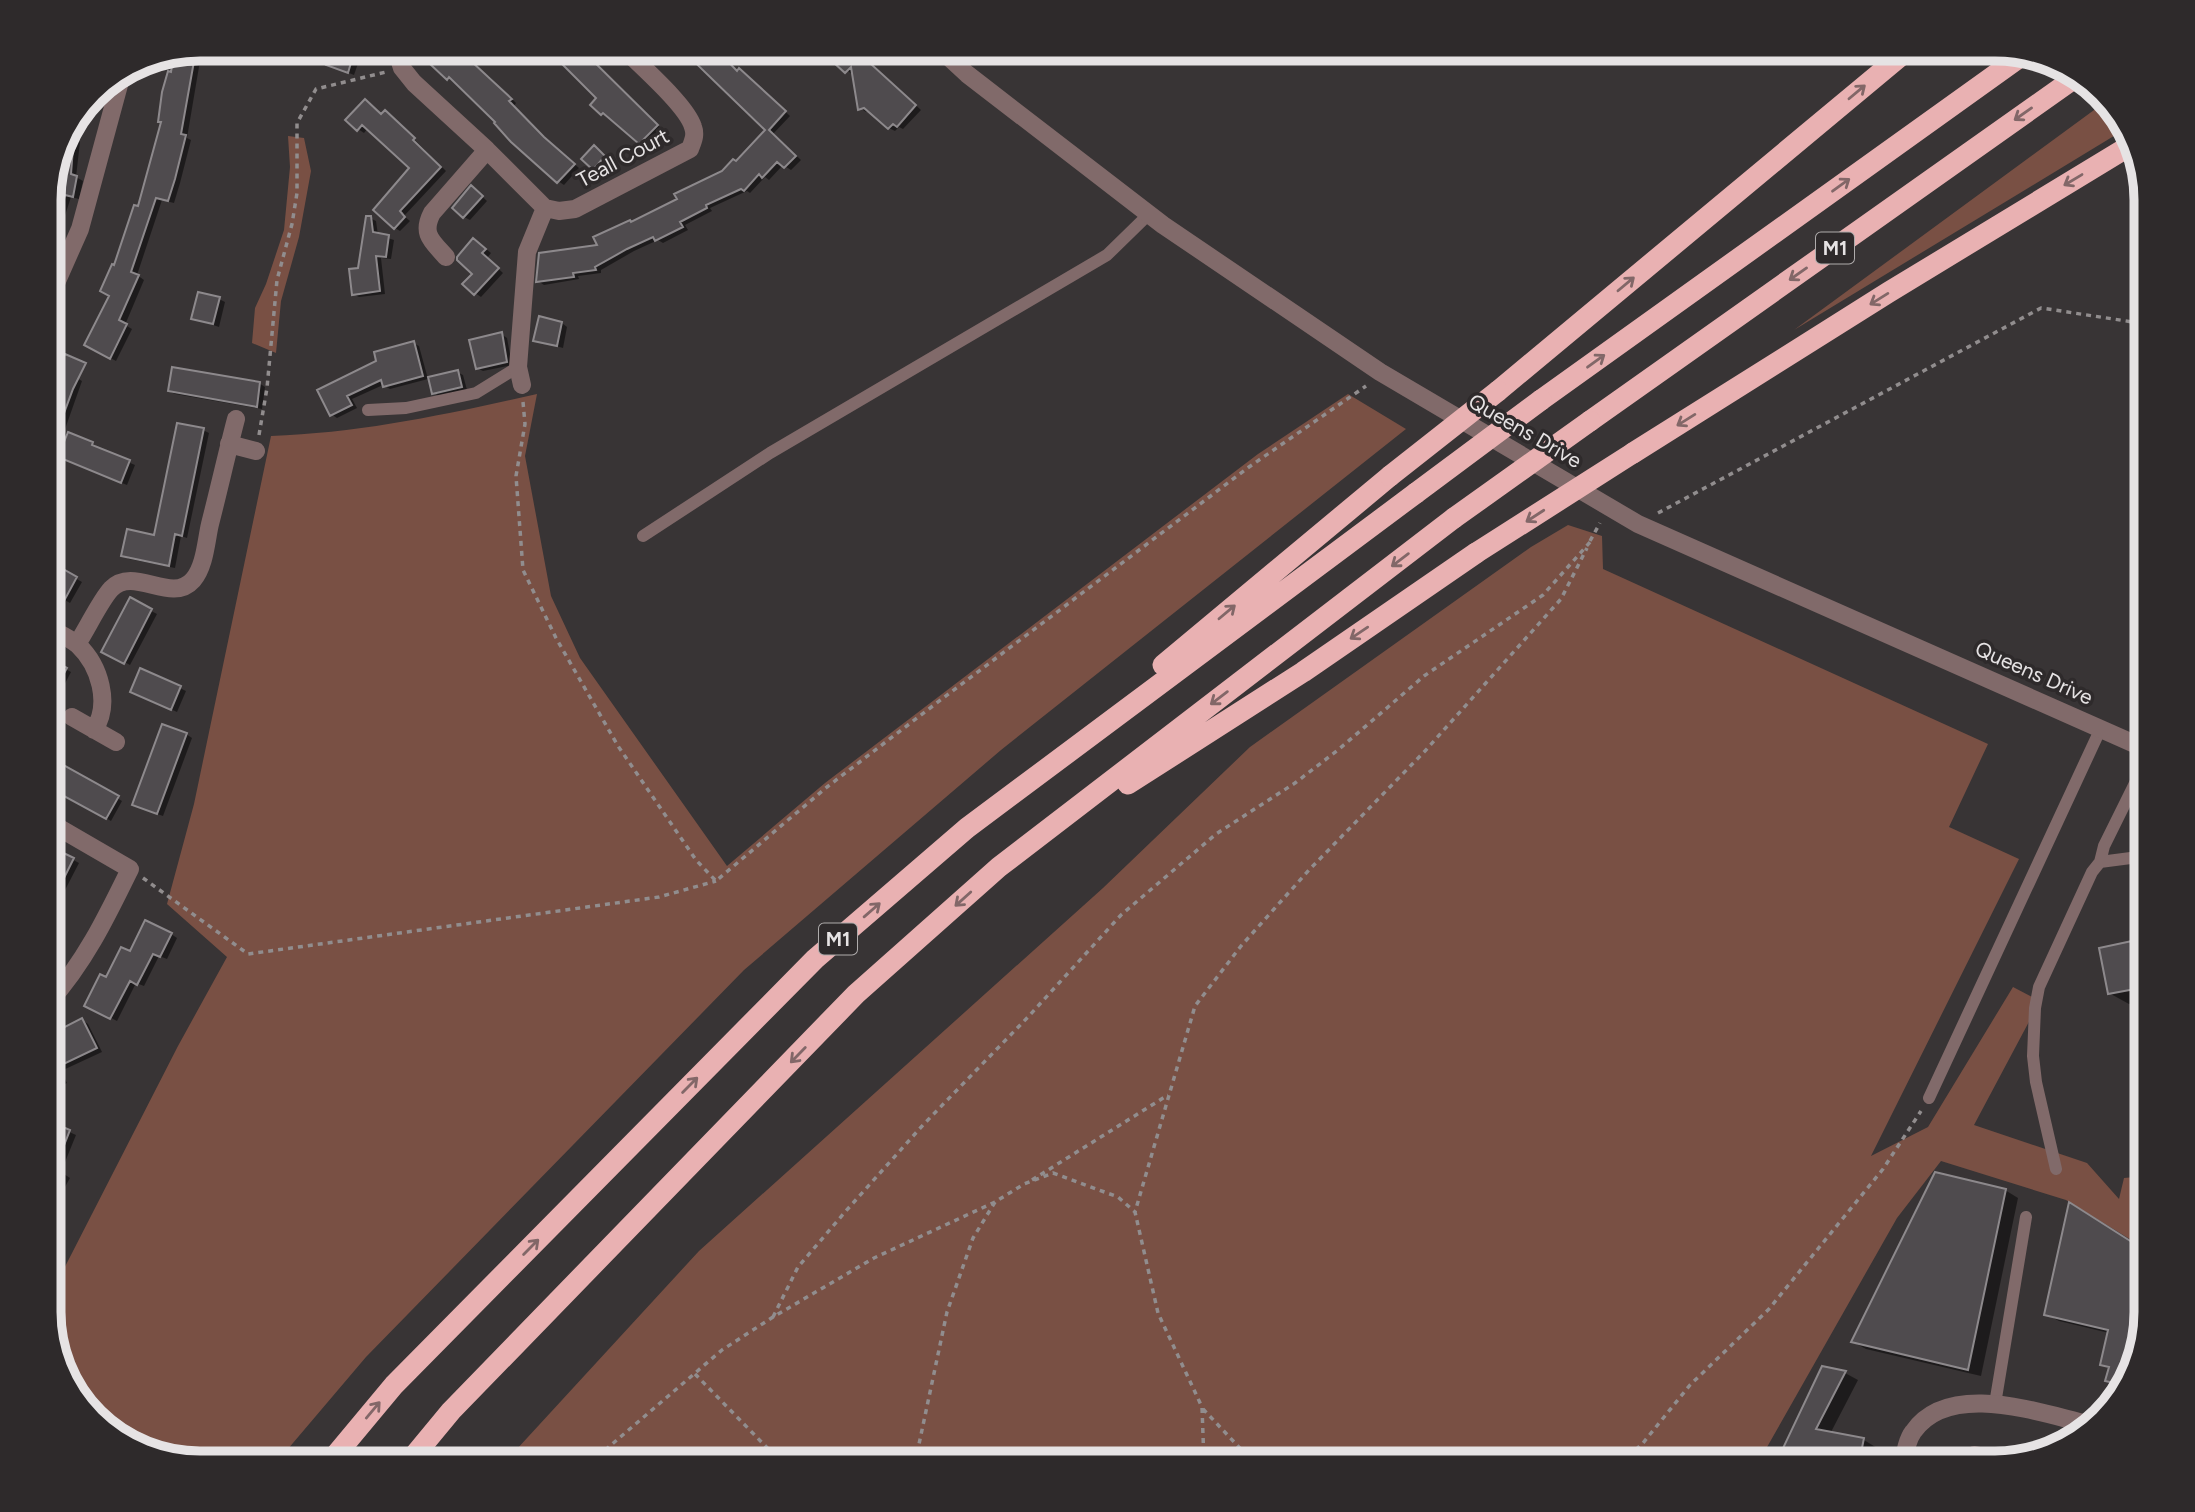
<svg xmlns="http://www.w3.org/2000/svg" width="2195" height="1512" font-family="Figtree,sans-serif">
<rect width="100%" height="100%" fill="#383435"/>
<!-- green -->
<path fill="#795044" d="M 2105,102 L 2127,128 L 1794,330 Z
M 288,136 L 304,138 L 311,171 L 299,237 L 281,301 L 276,353 L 252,343 L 255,308 L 266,284 L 284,230 L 290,167 Z
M 537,394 L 525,456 L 551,596 L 580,658 L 727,866 L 825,783 L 1258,454 L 1348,394 L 1406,429 L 1001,750 L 744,970 L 366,1357 L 276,1463 L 200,1463 L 116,1437 L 69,1387 L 49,1321 L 49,1298 L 178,1046 L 227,957 L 167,904 L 194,804 L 271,436 C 361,433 449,414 537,394 Z
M 1568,525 L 1602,536 L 1603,569 L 1988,744 L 1949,827 L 2019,859 L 1871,1156 L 1928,1127 L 2013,987 L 2040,1001 L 1974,1125 L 2087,1163 L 2119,1199 L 2124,1178 L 2146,1176 L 2146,1249 L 2066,1200 L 1941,1161 L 1897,1218 L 1758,1463 L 504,1463 L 699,1251 L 1103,888 L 1250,747 L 1531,547 Z"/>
<!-- shadow -->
<path fill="#0007" d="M 202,49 L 187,138 L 191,140 L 180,183 L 174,203 L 162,200 L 137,275 L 144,280 L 125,325 L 132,329 L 116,361 L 86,345 L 111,296 L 115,267 L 139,209 L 149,179 L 176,54 Z
M 333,49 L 363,49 L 354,75 L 334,67 Z
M 421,49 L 453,49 L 490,77 L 516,103 L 514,106 L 550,143 L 579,168 L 564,185 L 558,181 L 483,107 L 419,51 Z
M 550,49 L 581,49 L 662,129 L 646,146 L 640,143 L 609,116 L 602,114 L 599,98 Z
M 678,49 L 715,49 L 739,72 L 745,74 L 790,116 L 773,134 L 801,160 L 791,170 L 783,165 L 769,180 L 765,177 L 750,193 L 747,191 L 710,208 L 712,211 L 685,225 L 688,230 L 663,243 L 658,240 L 634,251 L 601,270 L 601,273 L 578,276 L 579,279 L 544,285 L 538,281 L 723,173 L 737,163 L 767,130 Z
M 822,49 L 855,49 L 921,110 L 903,129 L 899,127 L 895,131 L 889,128 L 870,111 L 866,112 L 860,108 L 854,76 Z
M 365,101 L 383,115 L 385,112 L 391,116 L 446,171 L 404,216 L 410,221 L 400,231 L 395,228 L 412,168 L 368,128 L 364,133 L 358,129 Z
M 80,113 L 76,139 L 80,142 L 76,177 L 83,181 L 79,199 L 71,197 L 57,240 L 49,238 L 49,191 L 61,142 Z
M 594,147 L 610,160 L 600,172 L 594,169 Z
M 472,187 L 487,201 L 470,220 L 464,217 Z
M 370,218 L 376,221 L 378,235 L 394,240 L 391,259 L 381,258 L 385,294 L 359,297 L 353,294 Z
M 479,243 L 491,253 L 487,258 L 503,273 L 481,297 L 475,293 L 474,273 Z
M 219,299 L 225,302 L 219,327 L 193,318 Z
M 562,323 L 567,327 L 563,348 L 535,340 Z
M 501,334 L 507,338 L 512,365 L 483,371 L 477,368 Z
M 413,343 L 419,346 L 428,379 L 390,389 L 383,385 L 352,399 L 357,408 L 337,418 L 331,414 L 319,391 Z
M 61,369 L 82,381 L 64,432 L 92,443 L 98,447 L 97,449 L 135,465 L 127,485 L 49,454 L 49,396 Z
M 457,372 L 463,375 L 467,390 L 439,396 L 433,392 Z
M 259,383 L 265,387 L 262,409 L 175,394 L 169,391 Z
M 203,430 L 209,433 L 187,538 L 181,536 L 175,568 L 129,559 L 123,555 L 155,537 Z
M 49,563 L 82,582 L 70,603 L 49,591 Z
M 130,600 L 157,614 L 130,665 L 104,651 Z
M 49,660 L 71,672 L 60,693 L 49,687 Z
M 141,670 L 186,691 L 177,712 L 138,694 Z
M 186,734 L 192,738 L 163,816 L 140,808 Z
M 49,757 L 122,801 L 111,821 L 49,784 Z
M 53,849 L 79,863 L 64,892 L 49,885 Z
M 171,934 L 177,938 L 167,959 L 159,956 L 144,986 L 136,983 L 117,1021 L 86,1005 L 131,954 Z
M 2146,940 L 2146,1001 L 2129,1004 L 2109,993 Z
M 82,1020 L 88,1024 L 102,1052 L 61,1071 L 67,1083 L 49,1092 L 49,1036 Z
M 49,1123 L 76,1135 L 61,1172 L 70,1178 L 56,1203 L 52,1201 L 49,1205 Z
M 2005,1190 L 2018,1198 L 1981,1376 L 1866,1349 L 1853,1342 Z
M 2146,1252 L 2146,1312 L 2123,1388 L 2107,1380 L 2110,1369 L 2102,1364 L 2109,1333 L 2059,1321 L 2046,1314 Z
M 1823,1368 L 1845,1373 L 1858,1380 L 1830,1434 L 1864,1440 L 1877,1448 L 1873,1463 L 1777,1463 Z"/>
<!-- building -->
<path fill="#4f4b4e" stroke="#8d898c" stroke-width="2" d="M 332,49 L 355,49 L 348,73 L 326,65 Z
M 414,49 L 458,49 L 512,99 L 509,101 L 544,137 L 575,164 L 557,183 L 511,142 L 494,123 L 495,122 L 449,77 L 447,80 Z
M 547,49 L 581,49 L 658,125 L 639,144 L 603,113 L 601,115 L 590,105 L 596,98 Z
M 681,49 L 716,49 L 737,71 L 739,68 L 786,111 L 769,130 L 796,156 L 784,168 L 777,162 L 762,178 L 759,174 L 744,191 L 741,189 L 706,205 L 707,208 L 680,222 L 683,227 L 655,241 L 653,237 L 627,249 L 595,267 L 596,270 L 573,273 L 574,277 L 536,282 L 539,253 L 597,245 L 593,237 L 630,220 L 631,222 L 677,199 L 674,194 L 722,171 L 733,159 L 736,161 L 765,130 Z
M 819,49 L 866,49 L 861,55 L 916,105 L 897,127 L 893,124 L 888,129 L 864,108 L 858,110 L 851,67 L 845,73 Z
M 196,50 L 181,134 L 186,135 L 175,179 L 168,201 L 156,198 L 131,272 L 139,275 L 119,320 L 127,324 L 110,359 L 84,345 L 109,296 L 100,291 L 112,264 L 114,265 L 134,205 L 138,206 L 161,122 L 158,122 L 162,92 L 168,71 L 171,72 L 174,54 Z
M 365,99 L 381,114 L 385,110 L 415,138 L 413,140 L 441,167 L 400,211 L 405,217 L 394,229 L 373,210 L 409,168 L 362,125 L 357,131 L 345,120 Z
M 75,121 L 71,174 L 77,176 L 73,197 L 65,195 L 52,233 L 49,233 L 49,191 L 61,142 Z
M 594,145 L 605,156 L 593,170 L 581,159 Z
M 471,185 L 483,196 L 463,218 L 452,208 Z
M 366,216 L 371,216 L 373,232 L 389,235 L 386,257 L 376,256 L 380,291 L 352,295 L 349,269 L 358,268 Z
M 473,238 L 486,249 L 482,253 L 499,268 L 474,295 L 462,284 L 472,274 L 457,260 L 457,257 Z
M 198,292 L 220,297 L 213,324 L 191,319 Z
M 539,316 L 562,322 L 557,346 L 533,341 Z
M 502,332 L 507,362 L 476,369 L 469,340 Z
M 414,341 L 423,376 L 383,387 L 381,380 L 347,396 L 352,405 L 330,416 L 317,390 L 376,361 L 374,352 Z
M 65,354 L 86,363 L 73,389 L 51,448 L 49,447 L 49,392 Z
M 172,367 L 260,382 L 257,407 L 168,391 Z
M 458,370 L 462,387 L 432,394 L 428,377 Z
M 177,423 L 204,428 L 182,536 L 175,534 L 169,566 L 121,556 L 127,529 L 154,535 Z
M 68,432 L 93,442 L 92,445 L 130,460 L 121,483 L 58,457 Z
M 49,561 L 77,577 L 64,601 L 49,593 Z
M 130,597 L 152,609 L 124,664 L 101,652 Z
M 49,658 L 67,668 L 49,701 Z
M 140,668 L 181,686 L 171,710 L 130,692 Z
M 162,724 L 187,733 L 157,814 L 132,805 Z
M 49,757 L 119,796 L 106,819 L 49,788 Z
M 49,846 L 74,858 L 49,908 Z
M 145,920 L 172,933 L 160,957 L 153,954 L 137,985 L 130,981 L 110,1019 L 84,1006 L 100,974 L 106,977 L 121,947 L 130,951 Z
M 2146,938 L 2146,987 L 2108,994 L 2099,948 Z
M 82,1018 L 97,1048 L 49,1071 L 49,1035 Z
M 49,1121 L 70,1130 L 50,1181 L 49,1181 Z
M 1935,1172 L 2006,1189 L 1968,1370 L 1851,1342 Z
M 2069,1202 L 2146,1251 L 2146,1312 L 2124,1385 L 2105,1381 L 2109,1367 L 2100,1365 L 2108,1330 L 2044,1315 Z
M 1822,1366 L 1846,1371 L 1816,1429 L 1864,1438 L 1859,1463 L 1776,1463 Z"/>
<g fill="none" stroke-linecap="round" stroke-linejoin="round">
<!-- path -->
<path stroke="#918d8e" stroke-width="3.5" stroke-dasharray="5 5" stroke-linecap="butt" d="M 523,402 L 525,424 L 516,476 L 523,570 L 556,638 L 618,746 L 696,860 L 716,881 L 827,787 L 934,705 L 1249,467 L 1366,386
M 259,435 L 267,388 L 277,280 L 292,224 L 297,193 L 297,123 L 316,89 L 386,72
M 1658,513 L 2041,308 L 2146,324
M 1590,541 L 1600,523
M 143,878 L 248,954 L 659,897 L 716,881
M 1032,1180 L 1168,1095
M 773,1317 L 798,1267 L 845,1212 L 923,1125 L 1028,1017 L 1121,915 L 1216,834 L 1295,783 L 1338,750 L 1424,676 L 1543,595 L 1591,541
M 695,1374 L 782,1463
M 1203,1409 L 1254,1463
M 590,1463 L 722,1350 L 773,1317 L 874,1258 L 995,1202
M 915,1463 L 947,1312 L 973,1238 L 995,1202 L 1024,1184 L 1053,1173 L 1118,1197 L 1135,1212
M 1204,1463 L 1202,1407 L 1158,1313 L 1135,1212 L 1195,1006 L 1241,946 L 1309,870 L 1425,751 L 1561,599 L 1587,548
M 1621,1463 L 1643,1443 L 1690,1385 L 1769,1309 L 1883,1169 L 1921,1111"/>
<!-- service -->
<path stroke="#816a6a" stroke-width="12" d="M 368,410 L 406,408 L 476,393 L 518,367
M 643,536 L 770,453 L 1107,255 L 1149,214
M 2100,862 L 2146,856
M 1929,1098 L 2101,728
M 2056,1169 L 2036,1082 L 2033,1056 L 2035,1008 L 2039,987 L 2092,872 L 2100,862 L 2104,846 L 2146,761
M 1995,1404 L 2026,1217
M 1951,1463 L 1974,1452 L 2011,1459"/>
<!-- minor -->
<path stroke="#816a6a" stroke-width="18" d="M 401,49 L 398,55 L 402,68 L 414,83 L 487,150 L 545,208 L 559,211 L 575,209 L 690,149 C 693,141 696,135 693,127 C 687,106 641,66 624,49
M 446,257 C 432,241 421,234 432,213 L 487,150
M 522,385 L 518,367 L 527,252 L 545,208
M 229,444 L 256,451
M 49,628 C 58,633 70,638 78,645 C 100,666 111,704 94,730
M 77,644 C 87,629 100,601 111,589 C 134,565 171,605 193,580 C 205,566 206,541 210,524 C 219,489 227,453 236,419
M 72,717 L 116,742
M 49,822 L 130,869 C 107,916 85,962 49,1002
M 1903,1463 C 1905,1453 1907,1440 1913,1432 C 1949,1380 2039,1413 2088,1424"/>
<!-- tertiary -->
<path stroke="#816a6a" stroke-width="18" d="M 940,49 L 967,74 L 1163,225 L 1380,372 L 1638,524 L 2146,749
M 49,299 L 80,229 L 122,74"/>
<!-- motorway -->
<path stroke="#e9b1b2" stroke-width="21" d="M 1498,391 L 1909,49
M 1541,400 L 2020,57
M 1590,421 L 2079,75
M 1633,453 L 1889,292 L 2131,145
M 1163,665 L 1390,476
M 1128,784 L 1303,672 L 1476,553
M 329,1463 L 394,1385 L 815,959 L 967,828 L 1416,493
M 408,1463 L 451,1411 L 856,994 L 999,867 L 1454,518"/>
<!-- motorway-bridge -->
<path stroke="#e9b1b2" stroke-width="21" d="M 1390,476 L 1498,391
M 1416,493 L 1541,400
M 1454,518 L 1590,421
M 1476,553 L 1633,453"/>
</g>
<!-- one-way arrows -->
<defs><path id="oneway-shaft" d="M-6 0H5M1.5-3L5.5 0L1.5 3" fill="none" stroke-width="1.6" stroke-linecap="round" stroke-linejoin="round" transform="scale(1.75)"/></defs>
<g stroke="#826768">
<use href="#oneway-shaft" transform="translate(1857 92) rotate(-40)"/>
<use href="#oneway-shaft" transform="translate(2023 114) rotate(145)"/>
<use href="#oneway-shaft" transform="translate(2073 180) rotate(149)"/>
<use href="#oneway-shaft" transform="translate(1841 185) rotate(-36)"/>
<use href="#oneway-shaft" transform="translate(1798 274) rotate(145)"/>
<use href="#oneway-shaft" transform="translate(1626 284) rotate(-40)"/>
<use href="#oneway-shaft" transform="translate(1879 299) rotate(148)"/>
<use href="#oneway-shaft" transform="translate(1596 361) rotate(-36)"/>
<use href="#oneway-shaft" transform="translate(1686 420) rotate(148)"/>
<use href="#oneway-shaft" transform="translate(1535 516) rotate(147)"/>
<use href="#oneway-shaft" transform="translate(1400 560) rotate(143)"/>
<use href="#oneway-shaft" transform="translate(1227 612) rotate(-40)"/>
<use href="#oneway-shaft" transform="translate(1359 633) rotate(146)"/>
<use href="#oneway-shaft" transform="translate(1219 698) rotate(143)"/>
<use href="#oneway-shaft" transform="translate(963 899) rotate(138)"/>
<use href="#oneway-shaft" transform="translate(872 910) rotate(-41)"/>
<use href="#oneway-shaft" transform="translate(798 1055) rotate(134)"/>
<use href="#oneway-shaft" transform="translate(690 1085) rotate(-45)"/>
<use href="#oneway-shaft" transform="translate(531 1247) rotate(-45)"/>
<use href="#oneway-shaft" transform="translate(373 1410) rotate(-50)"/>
</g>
<g text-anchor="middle" stroke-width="7" stroke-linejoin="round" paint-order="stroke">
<!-- shield labels -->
<g fill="#2e2a2b" stroke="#afacac" stroke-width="2">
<rect x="1816" y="232.5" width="38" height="31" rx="5"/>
<rect x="819" y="923.5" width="38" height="31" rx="5"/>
</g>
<g font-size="19" font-weight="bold" fill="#e6e3e4">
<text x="1835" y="255">M1</text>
<text x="838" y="946">M1</text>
</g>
<!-- street labels -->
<g font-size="21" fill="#e6e3e4" stroke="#2e2a2b">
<text transform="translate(623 158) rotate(-28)" y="7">Teall Court</text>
<text transform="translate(1525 431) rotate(30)" y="7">Queens Drive</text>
<text transform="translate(2034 673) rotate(24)" y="7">Queens Drive</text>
</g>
</g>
<!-- crop -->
<path d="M0 0H2195V1512H0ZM200 61H1995A139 139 0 0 1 2134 200V1312A139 139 0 0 1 1995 1451H200A139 139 0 0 1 61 1312V200A139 139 0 0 1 200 61Z" fill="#2e2a2b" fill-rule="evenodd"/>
<path fill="none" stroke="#e6e3e4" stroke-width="9" d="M200 61H1995A139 139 0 0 1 2134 200V1312A139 139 0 0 1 1995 1451H200A139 139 0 0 1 61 1312V200A139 139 0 0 1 200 61Z"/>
</svg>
